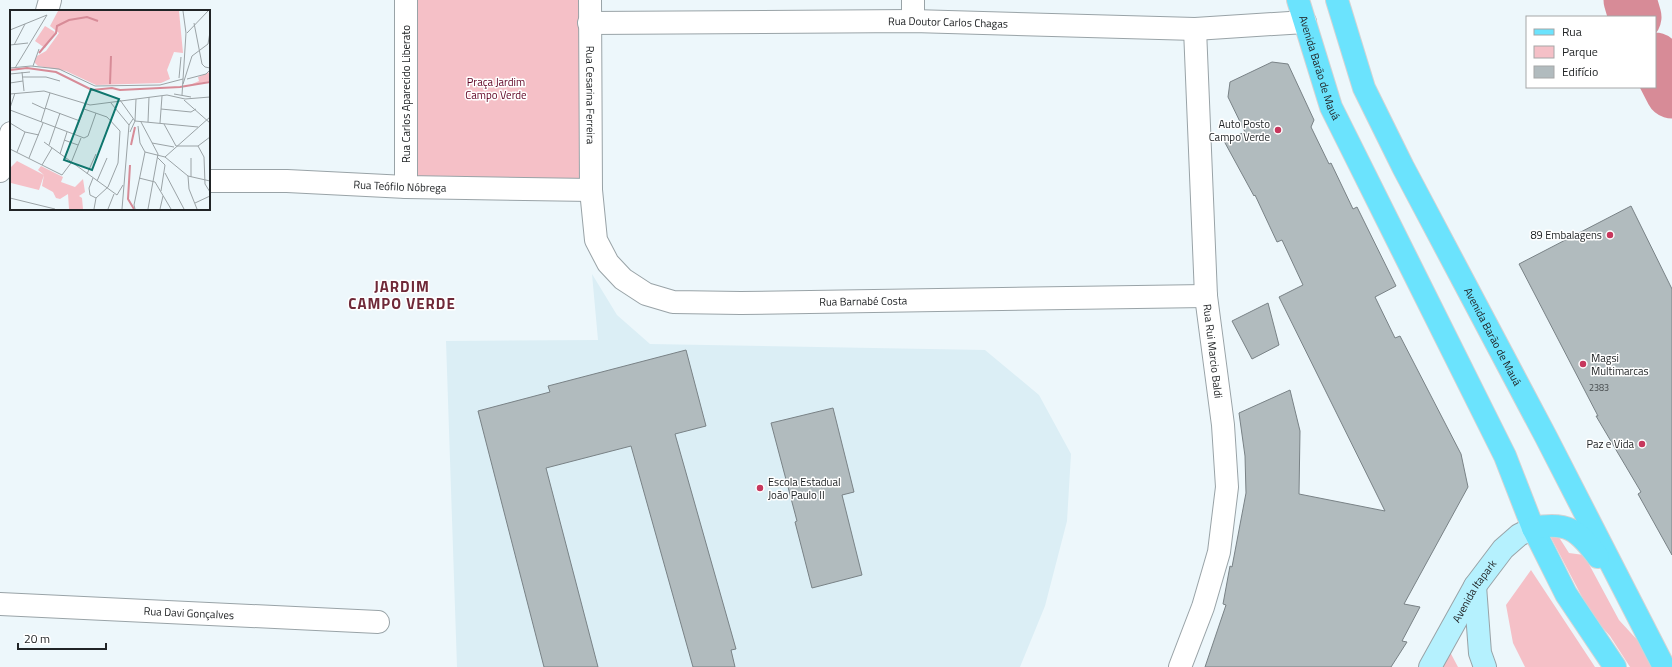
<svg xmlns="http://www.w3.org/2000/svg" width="1672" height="667" font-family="'Titillium Web',sans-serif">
<rect width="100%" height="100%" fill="#edf7fb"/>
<!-- built -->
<path fill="#dbeef5" d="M 592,274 L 617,315 L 650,344 L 985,350 L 1039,395 L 1071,454 L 1067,521 L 1045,606 L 1020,667 L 457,667 L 446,341 L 598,340 Z"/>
<!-- green -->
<path fill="#f5c0c7" d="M 412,0 L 583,0 L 579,180 L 412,179 Z
M 1555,531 L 1569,553 L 1584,555 L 1619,620 L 1652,656 L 1655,667 L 1630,667 L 1610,636 L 1592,616 L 1548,532 Z
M 1531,570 L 1595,667 L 1525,667 L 1513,643 L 1506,605 Z
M 1450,652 L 1458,667 L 1441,667 Z"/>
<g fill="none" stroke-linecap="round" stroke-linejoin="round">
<!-- river -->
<path stroke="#d78b97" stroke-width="53" d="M 1630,0 L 1635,17
M 1655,59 L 1672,92"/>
</g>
<!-- building -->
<path fill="#b1bbbe" stroke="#798286" d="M 1272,62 L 1288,64 L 1314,120 L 1311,127 L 1329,164 L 1331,163 L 1353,209 L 1357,207 L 1396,286 L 1375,297 L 1395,338 L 1400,336 L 1461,454 L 1468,487 L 1404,604 L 1420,607 L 1402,641 L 1407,642 L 1391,667 L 1205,667 L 1226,605 L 1223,604 L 1230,566 L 1232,567 L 1246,493 L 1245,456 L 1239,413 L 1290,390 L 1300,431 L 1299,494 L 1385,511 L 1279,297 L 1303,285 L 1282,240 L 1277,242 L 1255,195 L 1254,196 L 1224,141 L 1245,132 L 1228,97 L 1230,82 Z
M 1631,206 L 1672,289 L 1672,555 L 1638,494 L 1641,492 L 1596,416 L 1598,416 L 1519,264 Z
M 1268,303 L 1279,345 L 1252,359 L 1232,321 Z
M 686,350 L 706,426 L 675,434 L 736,649 L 731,650 L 735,667 L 693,667 L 631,446 L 546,468 L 598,667 L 544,667 L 478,411 L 550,392 L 548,386 Z
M 833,408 L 854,492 L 842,495 L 862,575 L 812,588 L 795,522 L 797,521 L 771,423 Z"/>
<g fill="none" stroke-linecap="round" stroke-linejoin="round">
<!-- street casing -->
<g stroke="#99a3a7" stroke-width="24">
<g id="street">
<path d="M 406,0 L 406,187"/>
<path id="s1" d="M 590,0 L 591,190 L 596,240 L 608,263 L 623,279 L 646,294 L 673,302 L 741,303 L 1206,296"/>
<path d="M 47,11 L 50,0"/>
<path d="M 913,21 L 913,0"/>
<path id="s2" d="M 589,23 L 913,21 L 1195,29 L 1305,22"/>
<path d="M 0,171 L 11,133"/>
<path id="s3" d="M 209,181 L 287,181 L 406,187 L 591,190"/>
<path id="s4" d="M 0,604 L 378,622"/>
<path d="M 1180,667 L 1203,607 L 1219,552 L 1227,487 L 1223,425 L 1206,296 L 1195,29"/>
</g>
</g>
<!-- secondary casing -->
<g stroke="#99a3a7" stroke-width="24">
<g id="secondary">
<path d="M 1475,586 L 1480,653 L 1485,667"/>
<path id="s5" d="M 1430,667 L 1475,586 L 1503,549 L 1519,535 L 1533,528"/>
</g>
</g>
<!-- primary casing -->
<g stroke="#d3d3d4" stroke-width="24">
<g id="primary">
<path id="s6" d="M 1298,0 L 1331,107 L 1505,456 L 1533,528 L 1566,594 L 1615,667"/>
<path id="s7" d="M 1337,0 L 1364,88 L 1403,167 L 1546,437 L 1664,667"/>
<path d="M 1533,528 C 1567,521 1578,530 1598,557"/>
</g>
</g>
<!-- street -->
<use href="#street" stroke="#fff" stroke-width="22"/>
<!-- secondary -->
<use href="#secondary" stroke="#b5f1fe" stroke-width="22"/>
<!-- primary -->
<use href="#primary" stroke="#6be3fd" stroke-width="22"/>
</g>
<!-- markers -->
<g fill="#c7375d" stroke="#fff" stroke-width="1.5">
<circle cx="1278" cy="130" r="4"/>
<circle cx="1610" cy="235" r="4"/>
<circle cx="1583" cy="364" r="4"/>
<circle cx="1642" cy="444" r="4"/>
<circle cx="760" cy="488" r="4"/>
</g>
<g text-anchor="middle" stroke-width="3" stroke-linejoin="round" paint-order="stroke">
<!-- number labels -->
<g font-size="9" fill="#454a4c">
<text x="1599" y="391">2383</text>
</g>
<!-- street labels -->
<g font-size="11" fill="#212426" stroke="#fff">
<text dy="4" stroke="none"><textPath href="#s2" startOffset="359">Rua Doutor Carlos Chagas</textPath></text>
<text dy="4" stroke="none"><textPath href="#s6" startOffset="71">Avenida Barão de Mauá</textPath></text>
<text transform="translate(406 94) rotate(-90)" y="4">Rua Carlos Aparecido Liberato</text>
<text dy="4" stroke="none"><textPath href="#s1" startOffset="95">Rua Cesarina Ferreira</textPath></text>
<text dy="4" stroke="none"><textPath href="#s3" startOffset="191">Rua Teófilo Nóbrega</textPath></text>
<text dy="4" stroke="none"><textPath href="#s1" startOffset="534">Rua Barnabé Costa</textPath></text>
<text dy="4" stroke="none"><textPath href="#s7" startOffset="372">Avenida Barão de Mauá</textPath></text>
<text transform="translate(1213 351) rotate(83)" y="4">Rua Rui Marcio Baldi</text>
<text dy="4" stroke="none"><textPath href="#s5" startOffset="88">Avenida Itapark</textPath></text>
<text dy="4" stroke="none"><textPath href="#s4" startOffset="189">Rua Davi Gonçalves</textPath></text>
</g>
<!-- park labels -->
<g font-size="11" fill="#5d0021" stroke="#fff">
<text x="496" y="86">Praça Jardim<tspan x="496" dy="13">Campo Verde</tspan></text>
</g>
<!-- poi labels -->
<g font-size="11" fill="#212426" stroke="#fff" text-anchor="end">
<text x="1270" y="128">Auto Posto<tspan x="1270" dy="13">Campo Verde</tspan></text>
<text x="1602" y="239">89 Embalagens</text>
<text x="1591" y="362" text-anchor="start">Magsi<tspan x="1591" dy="13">Multimarcas</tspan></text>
<text x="1634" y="448">Paz e Vida</text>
<text x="768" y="486" text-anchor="start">Escola Estadual<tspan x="768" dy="13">João Paulo II</tspan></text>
</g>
<!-- district labels -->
<g font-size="15" font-weight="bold" letter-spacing="1" fill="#6f2938" stroke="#fff">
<text x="402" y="292">JARDIM<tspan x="402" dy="17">CAMPO VERDE</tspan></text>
</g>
</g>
<!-- overview -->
<g transform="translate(10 10)">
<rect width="200" height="200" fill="#edf7fb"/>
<path d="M 48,1 L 169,1 L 173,43 L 164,42 L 157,60 L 160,69 L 151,73 L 86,75 L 56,61 L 28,56 L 24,52 L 27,46 L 36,41 L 49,23 L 40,16 ZM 35,16 L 45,22 L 35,38 L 25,31 ZM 200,62 L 200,71 L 180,75 L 189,71 L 188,67 ZM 7,151 L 34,165 L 28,160 L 31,156 L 53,167 L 51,172 L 65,177 L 73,169 L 75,182 L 69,186 L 72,188 L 73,199 L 59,199 L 58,184 L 50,189 L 46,188 L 43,182 L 32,176 L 34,165 L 29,180 L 1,173 L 0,158 Z" fill="#f5c0c7"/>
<path fill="none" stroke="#d78b97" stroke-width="2" d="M 29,43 L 46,23 L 47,16 L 59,10 L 77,7 L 88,11M 0,60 L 17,58 L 46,62 L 82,80 L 102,78 L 110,80 L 170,77 L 200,72M 100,74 L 101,46M 121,135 L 125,117M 120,155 L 118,189 L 124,199"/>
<path fill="none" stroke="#9ba3a6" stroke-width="1" d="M 184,13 L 192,54 L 195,57 L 200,58M 0,20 L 37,5 L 5,58M 177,23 L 198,1M 0,35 L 18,33M 4,35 L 15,14M 23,56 L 29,39M 0,58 L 21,56 L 49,59 L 85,76 L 150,75 L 173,69M 12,62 L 14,81M 0,64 L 20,62M 12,67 L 36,67 L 50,71M 169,68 L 171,47M 177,69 L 196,64 L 200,60M 0,73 L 13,71M 173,74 L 182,46 L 198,34 L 200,22M 0,84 L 34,81 L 80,95 L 157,85 L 175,89 L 200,87M 164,84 L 181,87M 172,85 L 176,23 L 173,1M 126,89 L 125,111 L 188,117M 110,90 L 125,111 L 120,122M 174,90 L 200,113M 22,93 L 35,99M 101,93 L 119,115M 0,98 L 5,83M 35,98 L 70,111M 74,99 L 97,107 L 110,121 L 108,153 L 98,177 L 86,188M 151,99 L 181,102 L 186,99M 0,100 L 74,128 L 78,126 L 86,103M 31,112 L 40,83M 131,112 L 148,144M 138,112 L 139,87M 0,113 L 15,122 L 29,125M 150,113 L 152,86M 154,114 L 166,136 L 188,136 L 200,127M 128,116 L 130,133 L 135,142M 64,125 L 76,94M 54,130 L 68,135M 34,132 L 107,185 L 113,175M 142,133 L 164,137M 39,135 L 50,103M 188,136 L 194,147 L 195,174 L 200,182M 0,139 L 52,165 L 61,153 L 71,128M 7,142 L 15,122M 135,142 L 155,147 L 178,166 L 179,179 L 187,199M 50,144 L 57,122M 147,147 L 155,155 L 151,181M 155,147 L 200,107M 19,148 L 33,113M 181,148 L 181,167M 32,155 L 42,138M 155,163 L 174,199M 77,164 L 86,144M 178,166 L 200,171M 83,168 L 79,178 L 80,185 L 86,188 L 84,199M 129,168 L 145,172 L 161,199M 87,171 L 97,148M 0,188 L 45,199M 185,193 L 200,186M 98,199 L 104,184M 112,199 L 119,115 L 123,109M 125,199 L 124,195 L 135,142M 138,199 L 148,144M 150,199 L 153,186"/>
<path fill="#0f766e" fill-opacity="0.15" stroke="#0f766e" stroke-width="2" d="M 81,79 L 109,89 L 82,160 L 54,150 Z"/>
<rect width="200" height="200" fill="none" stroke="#212426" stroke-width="2"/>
</g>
<!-- legend -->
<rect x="1526" y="16" width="130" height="72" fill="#ffffff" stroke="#a6a7a8"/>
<rect x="1534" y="29" width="20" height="6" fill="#6be3fd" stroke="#a6a7a8"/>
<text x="1562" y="36" font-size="12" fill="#212426">Rua</text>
<rect x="1534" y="46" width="20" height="12" fill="#f5c0c7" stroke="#a6a7a8"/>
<text x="1562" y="56" font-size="12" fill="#212426">Parque</text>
<rect x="1534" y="66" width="20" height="12" fill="#b1bbbe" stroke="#a6a7a8"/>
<text x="1562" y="76" font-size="12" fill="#212426">Edifício</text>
<!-- scale -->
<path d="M18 643v6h88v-6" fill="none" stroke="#212426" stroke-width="2"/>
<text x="24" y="643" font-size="12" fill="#212426" stroke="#ffffff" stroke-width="3" paint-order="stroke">20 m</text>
</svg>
